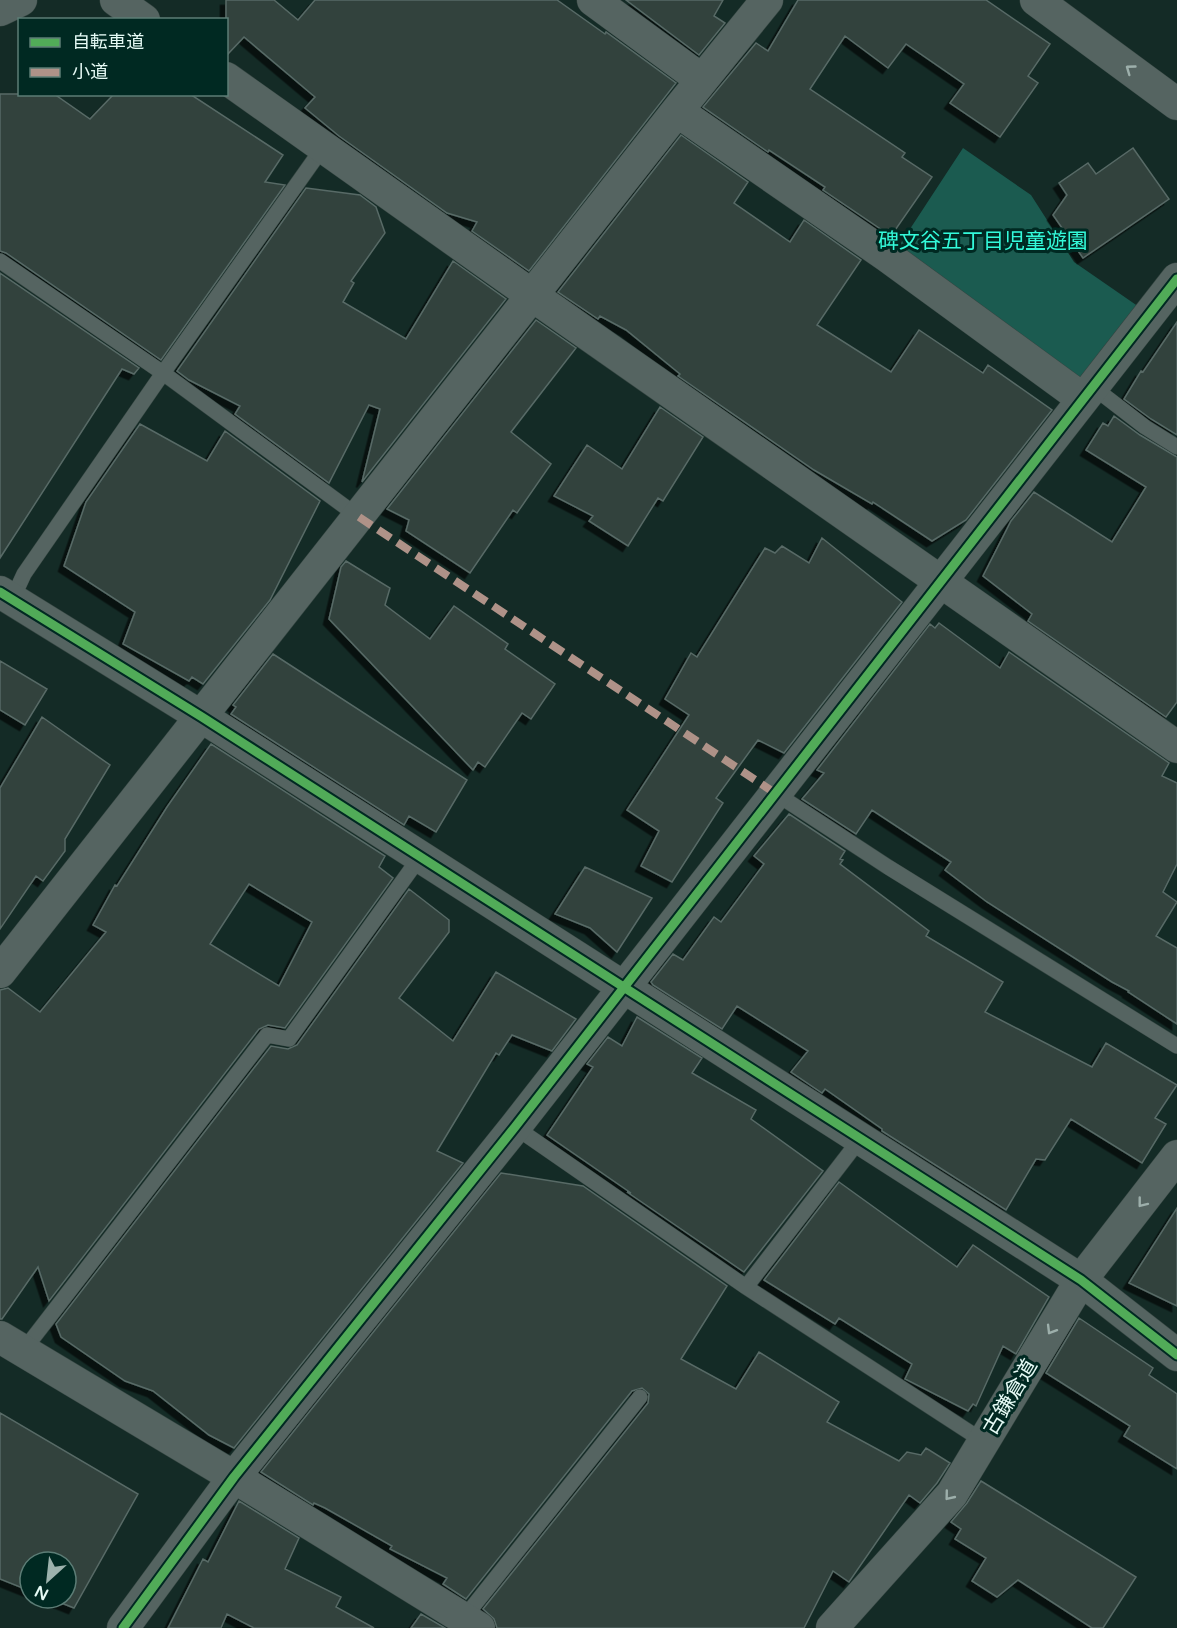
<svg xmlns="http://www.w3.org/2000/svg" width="1177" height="1628" font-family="'Varela Round','Noto Sans JP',sans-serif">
<defs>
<filter id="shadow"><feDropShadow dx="-5.5" dy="5.5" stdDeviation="0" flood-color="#0009"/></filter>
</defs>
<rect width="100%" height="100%" fill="#142b26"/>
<!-- green -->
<path fill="#1b5b50" d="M 963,148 L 1031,195 L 1074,262 L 1142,309 L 1081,385 L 891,258 Z"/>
<!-- building -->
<path fill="#30423e" stroke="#586a66" stroke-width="1.5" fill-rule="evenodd" filter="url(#shadow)" d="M 226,0 L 274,0 L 298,20 L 315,0 L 557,0 L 605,34 L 606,32 L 676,83 L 529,271 L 472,231 L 477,222 L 447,213 L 339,136 L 305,108 L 315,97 L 244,37 L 226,56 Z
M 626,0 L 723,0 L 714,16 L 725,23 L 699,55 Z
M 798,0 L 986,0 L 1050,44 L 1028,76 L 1038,83 L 1000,137 L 950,103 L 964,84 L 906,44 L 888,68 L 845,36 L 810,89 L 905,153 L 902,157 L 932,177 L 891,236 L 823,190 L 825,187 L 769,150 L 768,152 L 703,107 L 756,43 L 768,51 Z
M 0,94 L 54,94 L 90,119 L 114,94 L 190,94 L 283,155 L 265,182 L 285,185 L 161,360 L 6,253 L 0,251 Z
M 681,135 L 748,182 L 734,203 L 790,242 L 804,220 L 861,260 L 817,325 L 891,372 L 919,330 L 983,373 L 988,365 L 1052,410 L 966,520 L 932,541 L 873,502 L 872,504 L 814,470 L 678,376 L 680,374 L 626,330 L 600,316 L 598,319 L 558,292 Z
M 1133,148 L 1169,199 L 1083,258 L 1053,215 L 1067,195 L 1059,183 L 1088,163 L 1096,174 Z
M 306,188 L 360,195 L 376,207 L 385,233 L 351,281 L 354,283 L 343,302 L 406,339 L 453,261 L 506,299 L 362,482 L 380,409 L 369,405 L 329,483 L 235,414 L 240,406 L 189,380 L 177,371 Z
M 0,273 L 139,368 L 134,374 L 122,369 L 0,558 Z
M 536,320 L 576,348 L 511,432 L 551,464 L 517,513 L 513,510 L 470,573 L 406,531 L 409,520 L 387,509 Z
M 1177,322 L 1177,435 L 1151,419 L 1124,399 L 1141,371 L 1143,372 Z
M 660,407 L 703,437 L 663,501 L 658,498 L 628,546 L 589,521 L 593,516 L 554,496 L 587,445 L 622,469 Z
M 1114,416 L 1140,435 L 1177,457 L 1177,702 L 1166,717 L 1028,621 L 1032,614 L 983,576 L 1011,521 L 1034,492 L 1112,542 L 1146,487 L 1086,450 L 1103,423 L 1108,426 Z
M 140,424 L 207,461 L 225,431 L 320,501 L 270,600 L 203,684 L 192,677 L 189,681 L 123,644 L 135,612 L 64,566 L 86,502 Z
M 822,538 L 902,602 L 784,753 L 758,740 L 716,798 L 723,803 L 672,882 L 641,866 L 659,831 L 627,810 L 689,715 L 665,699 L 691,653 L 697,657 L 765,548 L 775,553 L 782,546 L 809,563 Z
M 346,561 L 390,588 L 385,605 L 430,639 L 454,606 L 508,644 L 505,649 L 555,684 L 531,719 L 522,713 L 485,767 L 478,762 L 473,770 L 329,619 L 341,567 Z
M 939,623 L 1000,668 L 1009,652 L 1169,763 L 1162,776 L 1177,783 L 1177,864 L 1163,892 L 1177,902 L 1156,936 L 1177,948 L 1177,1024 L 1128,992 L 1129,991 L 1112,982 L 987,902 L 945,870 L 951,862 L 872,810 L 856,834 L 802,799 L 824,773 L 817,770 L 930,624 L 935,628 Z
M 273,654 L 467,780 L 436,832 L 409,816 L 404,825 L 231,714 L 236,707 L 233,705 Z
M 0,661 L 47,689 L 25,725 L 0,710 Z
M 42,717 L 110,765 L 65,839 L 65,851 L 43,881 L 36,876 L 0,929 L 0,788 Z
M 211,744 L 385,856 L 379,867 L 393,878 L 285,1028 L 268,1025 L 259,1029 L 49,1301 L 38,1267 L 2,1319 L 0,1319 L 0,990 L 8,988 L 40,1012 L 106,932 L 93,925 L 115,885 L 117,886 L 167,807 ZM 249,884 L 312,922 L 279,986 L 210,944 Z
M 789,814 L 845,851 L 840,859 L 843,860 L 840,864 L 929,931 L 926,936 L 1003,982 L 985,1012 L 1092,1067 L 1106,1043 L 1177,1085 L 1155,1118 L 1166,1124 L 1142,1163 L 1071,1119 L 1045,1160 L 1036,1159 L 1006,1210 L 882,1131 L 882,1129 L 825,1089 L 822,1093 L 791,1072 L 808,1051 L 737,1006 L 722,1029 L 653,985 L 651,982 L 673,954 L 683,960 L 714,917 L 721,922 L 764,864 L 754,856 Z
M 585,867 L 652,898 L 617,952 L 590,928 L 555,914 Z
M 409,889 L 449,920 L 449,932 L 399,998 L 453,1041 L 496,972 L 576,1019 L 552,1051 L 512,1035 L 499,1055 L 496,1053 L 437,1151 L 463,1163 L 234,1448 L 209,1435 L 153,1391 L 125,1381 L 61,1337 L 56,1324 L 271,1046 L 288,1049 L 297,1045 Z
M 637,1017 L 702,1058 L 692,1073 L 756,1110 L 751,1119 L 823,1171 L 744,1272 L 627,1192 L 631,1193 L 547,1135 L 593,1067 L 587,1064 L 608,1037 L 622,1046 Z
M 501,1173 L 583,1186 L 727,1286 L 681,1359 L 736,1389 L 759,1352 L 839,1402 L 827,1422 L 899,1461 L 907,1452 L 921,1455 L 926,1448 L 950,1463 L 937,1483 L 920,1503 L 909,1495 L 849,1582 L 833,1571 L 804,1628 L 497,1628 L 494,1619 L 483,1609 L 648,1403 L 649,1394 L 642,1388 L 632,1391 L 466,1599 L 443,1584 L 447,1578 L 390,1549 L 392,1546 L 325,1508 L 314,1503 L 313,1505 L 261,1472 Z
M 839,1182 L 957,1267 L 973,1245 L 1049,1297 L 1016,1354 L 1003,1346 L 976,1406 L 973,1404 L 968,1411 L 905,1379 L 912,1364 L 839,1318 L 835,1324 L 764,1280 Z
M 1177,1208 L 1177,1306 L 1129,1283 Z
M 1079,1318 L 1153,1368 L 1149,1375 L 1177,1394 L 1177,1469 L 1124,1436 L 1130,1426 L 1046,1373 Z
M 0,1413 L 138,1494 L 74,1608 L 49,1598 L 66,1598 L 66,1562 L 30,1562 L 30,1591 L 0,1579 Z
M 981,1481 L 1136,1577 L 1103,1628 L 1092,1628 L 1018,1580 L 997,1597 L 972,1581 L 986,1558 L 955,1539 L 961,1529 L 951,1522 L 967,1503 Z
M 239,1501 L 299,1538 L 285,1569 L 341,1597 L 336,1607 L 374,1628 L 254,1628 L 227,1614 L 221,1628 L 168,1628 L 203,1559 L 208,1562 Z
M 421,1614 L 445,1628 L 411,1628 Z"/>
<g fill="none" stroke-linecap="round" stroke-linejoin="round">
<!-- lane casing -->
<g stroke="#344541" stroke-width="16">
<path id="lane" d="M 0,261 L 163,373 L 359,517
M 1093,387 L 1145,427 L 1177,447
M 12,600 L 24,574 L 163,373 L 324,146
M 775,793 L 888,867 L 1177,1046
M 515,1127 L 746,1287 L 983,1441
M 746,1287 L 861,1138
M 23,1351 L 267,1035 L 289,1039 L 420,857
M 463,1619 L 640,1397"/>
</g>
<!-- street casing -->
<g stroke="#344541" stroke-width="33">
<path id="street" d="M 116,0 L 144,20
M 593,0 L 702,80
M 1036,0 L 1177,104
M 0,10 L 21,0
M 226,78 L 533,296 L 1177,747
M 677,111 L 887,256 L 1083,399
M 0,592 L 202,717 L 1081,1280 L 1177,1355
M 0,972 L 677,111 L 767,0
M 0,1337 L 234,1477 L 479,1628
M 123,1628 L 234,1477 L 515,1127 L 1177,279
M 832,1628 L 952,1494 L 1081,1280 L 1177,1156"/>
</g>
<!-- lane -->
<use href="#lane" stroke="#556461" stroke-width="15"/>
<!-- street -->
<use href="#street" stroke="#556461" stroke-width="32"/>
<!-- quiet -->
<path stroke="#af9288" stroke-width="8" stroke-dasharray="15 8" stroke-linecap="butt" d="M 359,517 L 775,793"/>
<!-- cycleway casing -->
<g stroke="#002922" stroke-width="13">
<path id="cycleway" d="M 0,592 L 202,717 L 1081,1280 L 1177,1355
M 123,1628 L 234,1477 L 515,1127 L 1177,279"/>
</g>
<!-- cycleway -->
<use href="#cycleway" stroke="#51ab58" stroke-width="9"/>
</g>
<!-- one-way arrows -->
<defs><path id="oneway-chevron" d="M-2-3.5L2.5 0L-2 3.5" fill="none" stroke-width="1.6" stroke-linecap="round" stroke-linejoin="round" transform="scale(1.5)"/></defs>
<g stroke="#9dafab">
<use href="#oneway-chevron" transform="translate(1130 69) rotate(-144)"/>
<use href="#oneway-chevron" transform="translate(1142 1203) rotate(128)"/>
<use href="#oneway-chevron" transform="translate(1051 1330) rotate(121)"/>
<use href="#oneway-chevron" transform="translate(949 1496) rotate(129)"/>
</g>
<g text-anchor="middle" stroke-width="6" stroke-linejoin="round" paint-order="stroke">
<!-- park labels -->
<g font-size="21" fill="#33fada" stroke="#002922">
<text x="983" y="248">碑文谷五丁目児童遊園</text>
</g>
<!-- street labels -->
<g font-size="21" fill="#e5faf5" stroke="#002922">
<text transform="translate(1010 1397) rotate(-59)" y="7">古鎌倉道</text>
</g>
</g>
<!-- legend -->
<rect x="18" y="18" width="210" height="78" fill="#002922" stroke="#5c7d76" stroke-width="1.5"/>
<rect x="30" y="38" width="30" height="9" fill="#51ab58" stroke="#5c7d76" stroke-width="1.5"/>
<text x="72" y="48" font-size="18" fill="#e5faf5">自転車道</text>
<rect x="30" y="68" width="30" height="9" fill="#af9288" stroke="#5c7d76" stroke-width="1.5"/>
<text x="72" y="78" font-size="18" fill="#e5faf5">小道</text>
<!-- north arrow -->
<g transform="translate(48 1580) rotate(207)"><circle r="28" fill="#002922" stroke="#5c7d76" stroke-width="1.5"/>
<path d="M0-4.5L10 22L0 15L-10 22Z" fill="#9cb2ad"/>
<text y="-9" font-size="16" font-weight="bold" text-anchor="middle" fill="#e5faf5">N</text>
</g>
</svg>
